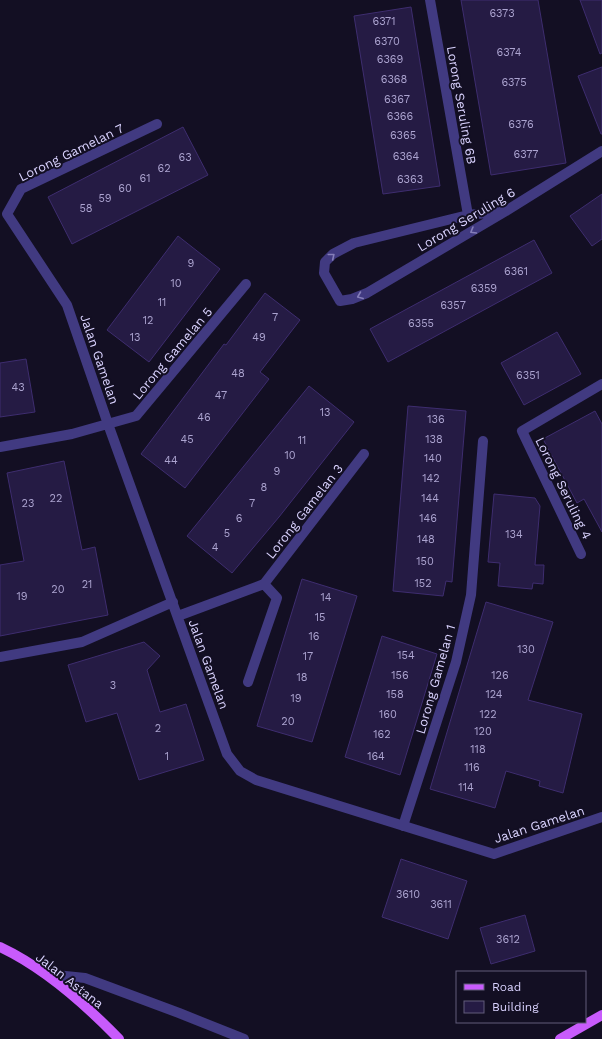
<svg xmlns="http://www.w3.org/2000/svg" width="602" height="1039" font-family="'Work Sans',sans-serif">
<rect width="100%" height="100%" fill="#130f23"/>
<!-- building -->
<path fill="#251b44" stroke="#3e2d6f" d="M 461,0 L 538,0 L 566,163 L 491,175 Z
M 580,0 L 602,0 L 602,53 L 600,54 Z
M 411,7 L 440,186 L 383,194 L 354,16 Z
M 602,67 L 602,134 L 601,134 L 578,76 Z
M 183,127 L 208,175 L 72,244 L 48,197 Z
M 602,194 L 602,239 L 592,246 L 570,216 Z
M 178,236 L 220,269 L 149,362 L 107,330 Z
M 534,240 L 552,273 L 388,362 L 370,329 Z
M 265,293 L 300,320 L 260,372 L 269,379 L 185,488 L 141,454 L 224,344 L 226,345 Z
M 557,332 L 581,374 L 524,405 L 501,363 Z
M 26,359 L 35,412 L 0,417 L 0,363 Z
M 309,386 L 354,422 L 279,517 L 232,573 L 187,536 Z
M 408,406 L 466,411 L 452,582 L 446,581 L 443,596 L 393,591 Z
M 595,411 L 602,424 L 602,532 L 584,499 L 577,503 L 543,439 Z
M 64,461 L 82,550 L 95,547 L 108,615 L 0,636 L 0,565 L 24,561 L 7,473 Z
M 494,494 L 535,498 L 540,506 L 535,565 L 544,565 L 543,584 L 533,583 L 532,589 L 498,586 L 500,563 L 488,562 Z
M 302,579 L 357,596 L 312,742 L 257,726 Z
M 486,602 L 553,622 L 528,700 L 582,714 L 563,793 L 539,786 L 540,781 L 506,771 L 495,808 L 430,789 Z
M 382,636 L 437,654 L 400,775 L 345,757 Z
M 144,642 L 160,656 L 147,670 L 160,712 L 186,704 L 204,760 L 139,780 L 117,713 L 86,722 L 68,665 Z
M 401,859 L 467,881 L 448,939 L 382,917 Z
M 525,915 L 535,951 L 491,964 L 480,928 Z"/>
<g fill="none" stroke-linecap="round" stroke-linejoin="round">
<!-- minor -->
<path stroke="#413a81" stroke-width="10" d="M 430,0 L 468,215
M 157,124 L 21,189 L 7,214 L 67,305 L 108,424 L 227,754 L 240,771 L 256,780 L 494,854 L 602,817
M 506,211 L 468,215 L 354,243 L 333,254 L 325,262 L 324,273 L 340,301 L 352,299 L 367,293 L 506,211 L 602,151
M 0,447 L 72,434 L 136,416 L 246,284
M 581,554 L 522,431 L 602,384
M 178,616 L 264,584 L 364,454
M 0,657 L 82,642 L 173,602
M 248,682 L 277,598 L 264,584
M 403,826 L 456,662 L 471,595 L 483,441
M 46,974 L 85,978 L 179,1013 L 244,1039"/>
<!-- major -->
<path stroke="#c85bfc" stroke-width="10" d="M 0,947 C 45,968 85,1004 119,1039
M 560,1039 L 602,1015"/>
</g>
<!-- one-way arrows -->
<defs><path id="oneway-chevron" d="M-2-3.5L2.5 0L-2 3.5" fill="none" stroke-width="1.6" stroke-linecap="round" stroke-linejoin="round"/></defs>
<g stroke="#857eb9">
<use href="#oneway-chevron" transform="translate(473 231) rotate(150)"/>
<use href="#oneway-chevron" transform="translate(332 256) rotate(-39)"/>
<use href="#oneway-chevron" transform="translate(360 296) rotate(158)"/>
</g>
<g text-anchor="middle" stroke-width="4" stroke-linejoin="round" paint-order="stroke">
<!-- number labels -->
<g font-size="11" fill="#aca4d0">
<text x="502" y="17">6373</text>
<text x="384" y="25">6371</text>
<text x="387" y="45">6370</text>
<text x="509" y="56">6374</text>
<text x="390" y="63">6369</text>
<text x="394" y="83">6368</text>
<text x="514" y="86">6375</text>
<text x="397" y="103">6367</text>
<text x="400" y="120">6366</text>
<text x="521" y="128">6376</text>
<text x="403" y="139">6365</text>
<text x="526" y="158">6377</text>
<text x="406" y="160">6364</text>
<text x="185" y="161">63</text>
<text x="164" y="172">62</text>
<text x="145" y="182">61</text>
<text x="410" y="183">6363</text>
<text x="125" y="192">60</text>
<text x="105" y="202">59</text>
<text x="86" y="212">58</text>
<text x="191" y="267">9</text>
<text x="516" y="275">6361</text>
<text x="176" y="287">10</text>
<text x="484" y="292">6359</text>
<text x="162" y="306">11</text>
<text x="453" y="309">6357</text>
<text x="275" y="321">7</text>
<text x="148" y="324">12</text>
<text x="421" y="327">6355</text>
<text x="135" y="341">13</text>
<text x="259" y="341">49</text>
<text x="238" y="377">48</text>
<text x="528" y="379">6351</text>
<text x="18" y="391">43</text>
<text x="221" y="399">47</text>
<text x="325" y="416">13</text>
<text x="204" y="421">46</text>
<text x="436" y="423">136</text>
<text x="187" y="443">45</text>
<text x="434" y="443">138</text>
<text x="302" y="444">11</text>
<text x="290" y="459">10</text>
<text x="433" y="462">140</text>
<text x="171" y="464">44</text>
<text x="277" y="475">9</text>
<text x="431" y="482">142</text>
<text x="264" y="491">8</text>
<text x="56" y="502">22</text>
<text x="430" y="502">144</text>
<text x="28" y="507">23</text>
<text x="252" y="507">7</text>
<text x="239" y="522">6</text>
<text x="428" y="522">146</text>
<text x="227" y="537">5</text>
<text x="514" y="538">134</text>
<text x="426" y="543">148</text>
<text x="215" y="551">4</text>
<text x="425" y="565">150</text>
<text x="423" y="587">152</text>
<text x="87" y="588">21</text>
<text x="58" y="593">20</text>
<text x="22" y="600">19</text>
<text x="326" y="601">14</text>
<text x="320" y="621">15</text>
<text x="314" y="640">16</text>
<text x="526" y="653">130</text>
<text x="406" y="659">154</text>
<text x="308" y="660">17</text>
<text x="400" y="679">156</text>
<text x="500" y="679">126</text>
<text x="302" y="681">18</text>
<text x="113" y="689">3</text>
<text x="395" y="698">158</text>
<text x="494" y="698">124</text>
<text x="296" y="702">19</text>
<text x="388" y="718">160</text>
<text x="488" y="718">122</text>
<text x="288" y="725">20</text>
<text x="158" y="732">2</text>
<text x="483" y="735">120</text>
<text x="382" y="738">162</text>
<text x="478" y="753">118</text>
<text x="167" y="760">1</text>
<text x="376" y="760">164</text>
<text x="472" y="771">116</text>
<text x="466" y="791">114</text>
<text x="408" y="898">3610</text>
<text x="441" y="908">3611</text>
<text x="508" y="943">3612</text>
</g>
<!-- street labels -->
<g font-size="13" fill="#d9d2fe" stroke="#130f23">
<text transform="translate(462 105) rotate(80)" y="5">Lorong Seruling 6B</text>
<text transform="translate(71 152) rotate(-26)" y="5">Lorong Gamelan 7</text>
<text transform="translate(466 219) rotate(-31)" y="5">Lorong Seruling 6</text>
<text transform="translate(172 353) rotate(-50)" y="5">Lorong Gamelan 5</text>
<text transform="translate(100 359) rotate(71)" y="5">Jalan Gamelan</text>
<text transform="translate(564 488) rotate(64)" y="5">Lorong Seruling 4</text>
<text transform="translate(304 511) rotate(-52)" y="5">Lorong Gamelan 3</text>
<text transform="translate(209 664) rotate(70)" y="5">Jalan Gamelan</text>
<text transform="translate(435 679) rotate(-74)" y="5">Lorong Gamelan 1</text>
<text transform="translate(539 824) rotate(-18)" y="5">Jalan Gamelan</text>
<text transform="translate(70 980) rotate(38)" y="5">Jalan Astana</text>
</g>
</g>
<!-- legend -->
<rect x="456" y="971" width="130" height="52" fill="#130f23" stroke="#625d7b"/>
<rect x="464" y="984" width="20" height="6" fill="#c85bfc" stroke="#625d7b"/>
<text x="492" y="991" font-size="12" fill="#d9d2fe">Road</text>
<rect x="464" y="1001" width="20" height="12" fill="#251b44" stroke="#625d7b"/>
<text x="492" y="1011" font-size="12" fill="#d9d2fe">Building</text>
</svg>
